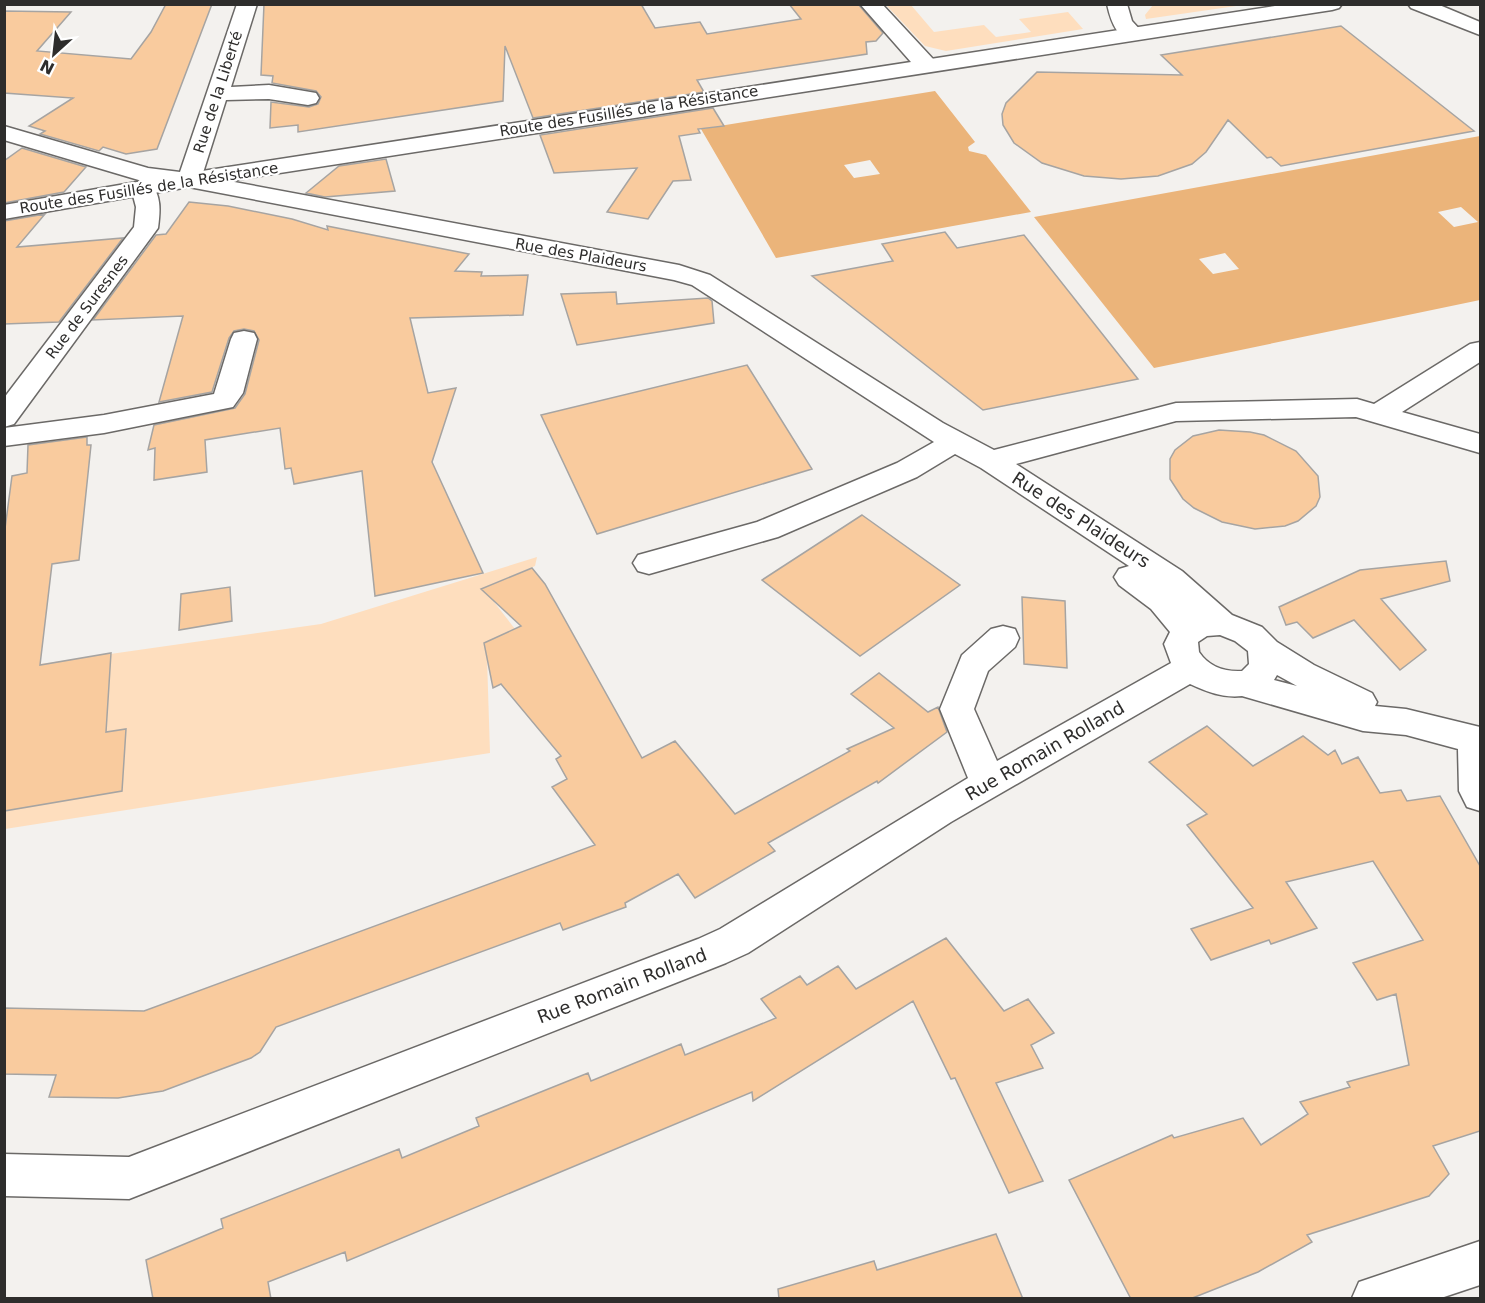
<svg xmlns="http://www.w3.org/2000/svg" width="1485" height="1303" font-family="'DejaVu Sans',sans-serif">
<rect width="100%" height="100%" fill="#f3f1ee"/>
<!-- green -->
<path fill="#fedebe" d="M 886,5 L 911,5 L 934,32 L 984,25 L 996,37 L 1031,32 L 1019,19 L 1068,12 L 1083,29 L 946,51 L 925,46 Z
M 1153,5 L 1153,4 L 1243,5 L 1146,19 L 1145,15 Z
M 537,557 L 535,566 L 481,589 L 484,589 L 515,629 L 484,643 L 487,658 L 490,753 L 5,829 L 5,669 L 321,624 Z"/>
<!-- water -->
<path fill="#ebb47a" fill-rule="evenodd" d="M 935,91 L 975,142 L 968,147 L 969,151 L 986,155 L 1031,212 L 776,258 L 701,129 ZM 870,160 L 880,174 L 854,178 L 844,165 Z
M 1480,136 L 1480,300 L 1154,368 L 1034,217 ZM 1461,207 L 1478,222 L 1454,227 L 1438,212 ZM 1225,253 L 1239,269 L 1213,274 L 1199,259 Z"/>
<!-- building -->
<path fill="#f9cb9e" stroke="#a6a4a2" stroke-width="1.5" d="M 166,4 L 212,4 L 157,149 L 126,154 L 103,147 L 99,151 L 40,134 L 45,131 L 29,126 L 73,98 L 4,93 L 4,11 L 71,12 L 37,51 L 131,59 L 151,32 Z
M 264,4 L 641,4 L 655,28 L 700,22 L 707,34 L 801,19 L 789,4 L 858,4 L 883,33 L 876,41 L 866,42 L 867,54 L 697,80 L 704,92 L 533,118 L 505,46 L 503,101 L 298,132 L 298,125 L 270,128 L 271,102 L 309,107 L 318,104 L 321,97 L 316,91 L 272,83 L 273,76 L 261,75 Z
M 1341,26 L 1474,131 L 1281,166 L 1271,157 L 1267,158 L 1228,120 L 1206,152 L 1192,164 L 1158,176 L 1121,179 L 1084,176 L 1042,163 L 1014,143 L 1003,125 L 1002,114 L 1006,103 L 1037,72 L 1182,75 L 1161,55 Z
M 713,108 L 724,126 L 698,129 L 700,133 L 679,136 L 691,180 L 673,181 L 648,219 L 607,212 L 637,168 L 554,173 L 540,135 Z
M 22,148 L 86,167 L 64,192 L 4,203 L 4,161 Z
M 386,159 L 395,191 L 325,197 L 306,193 L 339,166 Z
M 189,202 L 228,206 L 292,219 L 328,230 L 327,226 L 469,254 L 455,271 L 482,272 L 481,276 L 528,275 L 523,315 L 410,318 L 428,393 L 456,388 L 432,462 L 483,573 L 375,596 L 362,471 L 294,484 L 291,468 L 285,469 L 280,428 L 205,440 L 207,472 L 154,480 L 155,448 L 148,450 L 154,425 L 235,408 L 245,394 L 259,340 L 254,331 L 244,329 L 234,331 L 229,338 L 212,392 L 159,402 L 183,316 L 93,320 L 156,235 L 166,234 Z
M 45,214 L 17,247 L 123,238 L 59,322 L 4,324 L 4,221 Z
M 945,232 L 957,248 L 1024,235 L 1138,379 L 983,410 L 812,276 L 893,261 L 882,244 Z
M 616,292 L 617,304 L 708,298 L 712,301 L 714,323 L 577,345 L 561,294 Z
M 747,365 L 812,469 L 597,534 L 541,415 Z
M 1219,430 L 1250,432 L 1264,435 L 1296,451 L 1318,476 L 1320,497 L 1316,506 L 1298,521 L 1285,526 L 1255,529 L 1222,522 L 1194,508 L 1183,499 L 1170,479 L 1170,459 L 1175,450 L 1193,436 Z
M 87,437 L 87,445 L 91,445 L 79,560 L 52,564 L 40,665 L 111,653 L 106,732 L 126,729 L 122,791 L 4,811 L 4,536 L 12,476 L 27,473 L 28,445 Z
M 862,515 L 960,585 L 860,656 L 762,580 Z
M 1446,561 L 1450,581 L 1381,599 L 1426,650 L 1400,670 L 1354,620 L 1313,638 L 1297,622 L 1286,625 L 1279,607 L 1360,570 Z
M 532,568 L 545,584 L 642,758 L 675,741 L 735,814 L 850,751 L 847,749 L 894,728 L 851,694 L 879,673 L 928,712 L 938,707 L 947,732 L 878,783 L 877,781 L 768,843 L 775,851 L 695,898 L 678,874 L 625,903 L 626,907 L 563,930 L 560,923 L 276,1027 L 260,1052 L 251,1058 L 163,1091 L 118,1098 L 49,1097 L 56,1075 L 4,1074 L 4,1008 L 144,1011 L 595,845 L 552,787 L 567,779 L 556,759 L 561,756 L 501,684 L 493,688 L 484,643 L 521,626 L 481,589 Z
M 230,587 L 232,621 L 179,630 L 181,594 Z
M 1022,597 L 1065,601 L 1067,668 L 1024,664 Z
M 1207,726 L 1253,766 L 1303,736 L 1328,755 L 1335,750 L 1342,764 L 1358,757 L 1380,793 L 1401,790 L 1407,801 L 1440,796 L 1480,866 L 1480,1131 L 1433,1146 L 1449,1174 L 1429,1196 L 1307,1235 L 1312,1242 L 1258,1272 L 1190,1299 L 1131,1299 L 1069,1180 L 1172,1135 L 1174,1138 L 1243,1118 L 1261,1145 L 1308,1114 L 1300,1102 L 1350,1087 L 1347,1082 L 1409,1065 L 1396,994 L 1377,1000 L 1353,963 L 1423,940 L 1373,861 L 1286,882 L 1317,928 L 1271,944 L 1269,940 L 1211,960 L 1191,929 L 1253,908 L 1187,825 L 1207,814 L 1149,762 Z
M 946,938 L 1004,1011 L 1028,999 L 1054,1033 L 1031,1045 L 1043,1068 L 996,1083 L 1043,1181 L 1009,1193 L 955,1078 L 951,1079 L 913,1001 L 753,1101 L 752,1092 L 347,1261 L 345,1252 L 268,1282 L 271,1299 L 153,1299 L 146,1260 L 223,1228 L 221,1219 L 399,1149 L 402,1158 L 479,1126 L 476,1118 L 588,1073 L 591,1081 L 681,1044 L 685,1055 L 776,1018 L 761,999 L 800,976 L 807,985 L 838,966 L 856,989 Z
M 996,1234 L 1023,1299 L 779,1299 L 778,1289 L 874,1261 L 877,1270 Z"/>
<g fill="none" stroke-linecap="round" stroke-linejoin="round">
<!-- minor casing -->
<g stroke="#6b6967" stroke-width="3">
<path id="minor" d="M 237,4 L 257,4 L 231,87 L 269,85 L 316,93 L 319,98 L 316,103 L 308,105 L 269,99 L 226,100 L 202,176 L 679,265 L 710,275 L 943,423 L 994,450 L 1176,403 L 1357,399 L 1374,404 L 1470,344 L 1480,342 L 1480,362 L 1402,412 L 1480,434 L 1480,453 L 1356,417 L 1176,421 L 1016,464 L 1182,571 L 1232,615 L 1262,627 L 1277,642 L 1314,665 L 1372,693 L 1377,702 L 1375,706 L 1406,709 L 1480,727 L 1480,811 L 1467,807 L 1459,791 L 1458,749 L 1406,735 L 1363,731 L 1242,696 C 1223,698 1207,692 1190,684 L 951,822 L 748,953 L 726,963 L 129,1199 L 4,1196 L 4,1154 L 129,1157 L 698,939 L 720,929 L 968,778 L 940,709 L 962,655 L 991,629 L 1003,626 L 1015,629 L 1019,638 L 1015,647 L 988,671 L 974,709 L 997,761 L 1171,663 L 1164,644 L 1170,632 L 1151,609 L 1119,585 L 1114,577 L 1119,569 L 1129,566 L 981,468 L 955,454 L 917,477 L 778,537 L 649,574 L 638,571 L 633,563 L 638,555 L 757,522 L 897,463 L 934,442 L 692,285 L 674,280 L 189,187 L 150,183 C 162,195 160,212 158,228 L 14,424 L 4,427 L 4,398 L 134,227 L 136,207 L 131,188 L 135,183 L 142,181 L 4,140 L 4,126 L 148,168 L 180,172 ZM 1220,635 L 1235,641 L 1248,651 L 1249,664 L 1242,671 C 1225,672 1209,667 1199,652 L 1198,642 L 1207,636 ZM 1277,675 L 1297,686 L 1274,680 Z
M 860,4 L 882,4 L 934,60 L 937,65 L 934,70 L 926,71 L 918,70 Z
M 1107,4 L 1127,4 L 1132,21 L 1144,34 L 1140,38 C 1118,44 1111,22 1107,4 Z
M 244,331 L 254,333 L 257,339 L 243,393 L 233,407 L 104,433 L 4,446 L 4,428 L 104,415 L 214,394 L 231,339 L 234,333 Z
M 1480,1241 L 1480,1285 L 1441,1298 L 1352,1298 L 1359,1282 Z"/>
</g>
<!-- major casing -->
<g stroke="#6b6967" stroke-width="3">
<path id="major" d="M 1288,4 L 1342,4 L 1339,8 L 1332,10 L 189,187 L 4,219 L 4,205 L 189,173 Z
M 1408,4 L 1437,4 L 1480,22 L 1480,35 L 1411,8 Z"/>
</g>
<!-- minor -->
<use href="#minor" fill="#fff" fill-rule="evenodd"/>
<!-- major -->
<use href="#major" fill="#fff" fill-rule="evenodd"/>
</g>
<g text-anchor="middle" stroke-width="4.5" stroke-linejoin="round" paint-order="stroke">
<!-- far-street labels -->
<g font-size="15" fill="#2e2d2c" stroke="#fff">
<text transform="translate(218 92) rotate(-72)" y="5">Rue de la Liberté</text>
<text transform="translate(629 111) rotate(-9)" y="5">Route des Fusillés de la Résistance</text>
<text transform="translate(149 188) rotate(-9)" y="5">Route des Fusillés de la Résistance</text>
<text transform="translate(581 255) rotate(10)" y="5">Rue des Plaideurs</text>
<text transform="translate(87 307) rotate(-53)" y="5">Rue de Suresnes</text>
</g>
<!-- street labels -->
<g font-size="18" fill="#2e2d2c" stroke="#fff">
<text transform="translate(1081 520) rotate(33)" y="6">Rue des Plaideurs</text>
<text transform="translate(1045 751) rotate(-30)" y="6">Rue Romain Rolland</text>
<text transform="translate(622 986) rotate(-21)" y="6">Rue Romain Rolland</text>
</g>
</g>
<!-- border -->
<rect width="1485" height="1303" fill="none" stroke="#2e2d2c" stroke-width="12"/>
<!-- north arrow -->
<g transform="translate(54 54) rotate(207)" stroke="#ffffff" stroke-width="4.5" paint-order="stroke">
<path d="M0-4.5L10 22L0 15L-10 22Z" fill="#2e2d2c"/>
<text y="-9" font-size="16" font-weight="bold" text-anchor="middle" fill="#2e2d2c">N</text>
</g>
</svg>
